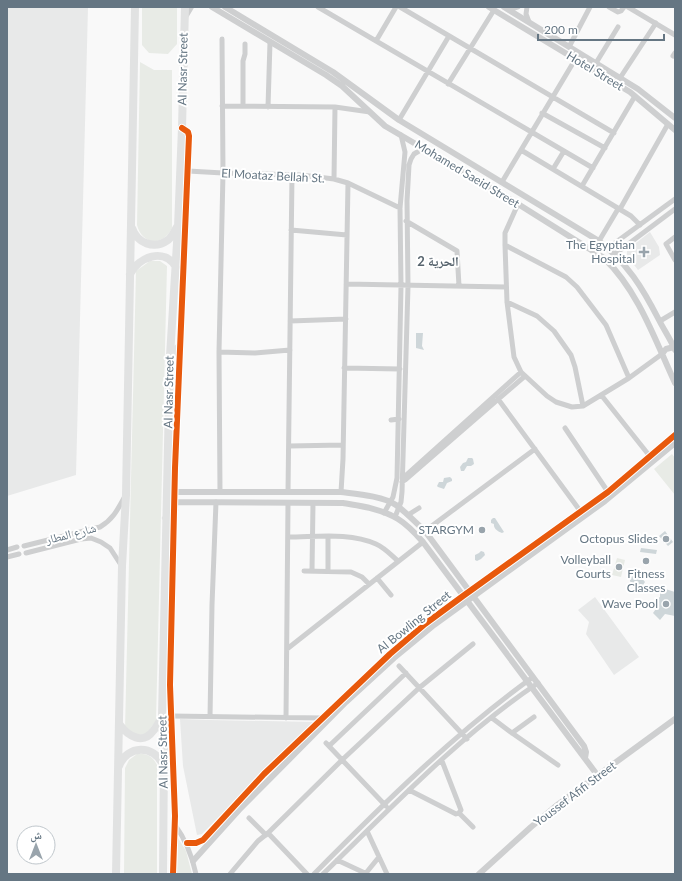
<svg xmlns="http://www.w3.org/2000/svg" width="682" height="881" font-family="Lato,'Noto Naskh Arabic',sans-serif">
  <rect width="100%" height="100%" fill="#f9f9f9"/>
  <!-- built -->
  <path fill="#e8e9e9" d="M7 7H88L76 475 7 496Z
    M650 232 659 247 660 255 638 270 627 256V250Z
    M595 597 639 657 614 675 586 634 589 622 578 610Z
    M180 719 210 720 314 722 202 834 197 835 183 766Z"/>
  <!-- green -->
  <path fill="#e8ebe6" d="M142 7H177V44L168 54 149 53 142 45Z
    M140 62 154 70H172V228C163 247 142 245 137 225Z
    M150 261H160L167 266 156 721 146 734 136 735 125 729 136 271Z
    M672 454 675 458V495L654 469Z
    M617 558 625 560 621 577 612 575Z
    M137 754C147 753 153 757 157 765V874H124L125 768 129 760Z
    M178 838 186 851 192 874H177Z"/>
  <!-- water -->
  <path fill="#ced6d9" d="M416 333H423L422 346 424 350 416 348Z
    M468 458H472L473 459 474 464 471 466H467L464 471H461L460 467 463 463 466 462Z
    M450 477 452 479V481L447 483 444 489 438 487 437 486 439 482H443L444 478Z
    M493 518H495L504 532 502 533C499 532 493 529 494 524L491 523V520Z
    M665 531 673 542 668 546 659 536Z
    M641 548 657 550 656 554 640 552Z
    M481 551 484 552 485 555 481 559 477 561 475 560V555L479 553Z
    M635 576 641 577 645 582 643 585 637 589 634 588 630 581V577Z
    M662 588 675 592V616L665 614 660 620 653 613 658 606 657 599 660 597V591Z"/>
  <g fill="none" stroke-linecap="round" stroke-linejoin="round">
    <!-- minor -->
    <path stroke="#cecfd0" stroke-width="5" d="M318 7 593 168
      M400 7 614 133
      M527 7 526 14 529 22
      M609 7 618 12 621 11 624 7
      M628 7 675 35
      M509 10 518 7
      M376 41 396 7
      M569 47 590 7
      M673 56 675 53
      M596 63 618 27
      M620 78 656 23
      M448 84 494 10
      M222 106 335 107 370 112
      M243 106V61L245 54V44
      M268 107 270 42
      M542 113 605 148
      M399 120 449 36
      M521 150 631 216 640 225
      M553 169 564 151
      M188 171 223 173 301 175 334 179 348 183 400 208
      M334 179 335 107
      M502 182 579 53
      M582 186 635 96
      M518 204 505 233V245L507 302 514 357 521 372 547 396 556 402 572 407 583 406 629 378 662 354
      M620 209 668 124
      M406 221 457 251 459 286
      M291 230 347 235
      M675 237 666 244 675 260
      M599 241 618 209
      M505 245 566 277 577 287 606 325 629 378
      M608 248 675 199
      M615 254 675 209
      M346 284 506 287
      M507 302 537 316 554 331 571 355 575 367 583 406
      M290 321 346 319
      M660 321 675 312
      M219 352 255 353 290 350
      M344 368 400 369
      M602 396 652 459
      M498 399 581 512
      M391 420 399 419
      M565 428 608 492
      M289 446 343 445
      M404 477 521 372
      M402 482 405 480 525 376
      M220 492 219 352 223 173 222 39
      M288 492 292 175
      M341 492 343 459 348 183
      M384 513 393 497 397 478 401 286 400 208 405 152 401 135
      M408 515 419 508
      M395 517 401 502 402 492 408 286 407 201 409 165 411 159 414 154 419 151 424 149
      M425 531 535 449
      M288 537C316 537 350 532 376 544 385 548 391 555 398 561
      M24 546 100 527C112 520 117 511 124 498
      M7 550 17 547
      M26 553 81 539 91 538 101 542 110 548 121 565
      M7 557 19 554
      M304 571 351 572 362 577 369 584
      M312 571 313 503
      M328 571V537
      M377 578 391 595
      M287 649 423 542
      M399 666 467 739
      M171 716 322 718
      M210 717 212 605 216 502
      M286 718 288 503
      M492 718 512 733 558 765
      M512 733 534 717
      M326 743 386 806
      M329 746 406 673
      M409 790 456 814 459 813 461 810 442 761
      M459 813 473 827
      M249 818 266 835
      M175 825C186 840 192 856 196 874
      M367 831 387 874
      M268 833 307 874
      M337 860 367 874
      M366 873 379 857
      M230 874 258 841 268 833 342 760 419 688 473 644
      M314 874C383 804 454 734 533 677
      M323 874C391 808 459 736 538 683"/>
    <!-- tertiary -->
    <path stroke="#cecfd0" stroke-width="6" d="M212 7 326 75 342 86 385 126 518 204 604 258C639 292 655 340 675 383
      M225 7 333 72 399 120 599 241C628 264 642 287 659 320 664 330 671 340 675 350
      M489 7 630 92 675 130
      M504 7 638 89 675 118
      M185 17 191 7
      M662 354 666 349 674 347
      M174 492H341C357 494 383 496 396 505 407 513 415 522 425 531L584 746 586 752 585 758
      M174 502 343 503C361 506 382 509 398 519 408 525 416 534 423 542L598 776
      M187 843H196L203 840 264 774 390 654 425 624 463 596 608 492 675 435
      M193 861 239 810 346 702 394 658 434 625 605 501 675 443
      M173 874 175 816 170 685 175 468 189 136 188 132 182 128
      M479 874 531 827 556 806 675 719"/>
    <!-- primary -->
    <path stroke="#e1e2e2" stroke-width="8" d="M132 228C137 243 154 250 168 240 172 237 174 232 177 227
      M130 274C139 257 164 247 176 267
      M170 356 179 347
      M166 518 174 510
      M120 725C128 736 143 745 153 731 157 727 159 722 162 717
      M119 766C127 745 154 744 163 765
      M116 874 122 566 126 495 135 7
      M163 874 164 755 162 717 170 356 178 227 182 128 185 7"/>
    <defs>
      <path id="cycleway" d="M187 843H196L203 840 264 774 390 654 425 624 463 596 608 492 675 435
        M173 874 175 816 170 685 175 468 189 136 188 132 182 128"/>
    </defs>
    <!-- cycleway casing -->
    <use href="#cycleway" stroke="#fff" stroke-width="8"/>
    <!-- cycleway -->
    <use href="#cycleway" stroke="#e8590c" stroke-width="6"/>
  </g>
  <!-- markers -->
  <g fill="#99a4ac" stroke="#fff" stroke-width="1.5">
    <path d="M642 246h4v4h4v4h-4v4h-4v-4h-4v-4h4z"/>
    <circle cx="482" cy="530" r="4"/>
    <circle cx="666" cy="539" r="4"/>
    <circle cx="646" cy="561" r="4"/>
    <circle cx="619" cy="567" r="4"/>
    <circle cx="666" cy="604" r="4"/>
  </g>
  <g text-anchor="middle" stroke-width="4" stroke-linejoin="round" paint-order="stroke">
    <!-- street labels -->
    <g font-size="12" fill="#657683" stroke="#fff">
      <text transform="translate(183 69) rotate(-89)" y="4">Al Nasr Street</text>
      <text transform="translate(595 71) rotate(31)" y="4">Hotel Street</text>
      <text transform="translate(467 174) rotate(31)" y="4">Mohamed Saeid Street</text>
      <text transform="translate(273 176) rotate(3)" y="4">El Moataz Bellah St.</text>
      <text transform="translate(169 392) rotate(-89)" y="4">Al Nasr Street</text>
      <text transform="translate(71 534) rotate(-14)" y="4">شارع المطار</text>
      <text transform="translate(414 622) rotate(-39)" y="4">Al Bowling Street</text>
      <text transform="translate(163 752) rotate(-91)" y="4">Al Nasr Street</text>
      <text transform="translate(575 794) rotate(-37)" y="4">Youssef Afifi Street</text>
    </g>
    <!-- poi labels -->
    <g font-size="12" fill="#657683" stroke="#fff" text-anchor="end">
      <text x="635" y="249">The Egyptian<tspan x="635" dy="14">Hospital</tspan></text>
      <text x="474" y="534">STARGYM</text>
      <text x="658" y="543">Octopus Slides</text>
      <text x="611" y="564">Volleyball<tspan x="611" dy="14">Courts</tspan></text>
      <text x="646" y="578" text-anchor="middle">Fitness<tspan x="646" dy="14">Classes</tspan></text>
      <text x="658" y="608">Wave Pool</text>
    </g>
    <!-- neighbourhood labels -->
    <g font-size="13" font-weight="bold" fill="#57646e" stroke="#fff">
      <text x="438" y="266">الحرية 2</text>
    </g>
  </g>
  <!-- border -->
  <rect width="682" height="881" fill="none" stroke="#657683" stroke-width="16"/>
  <!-- north arrow -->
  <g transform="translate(36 845)"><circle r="19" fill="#ffffff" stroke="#c1c8cd"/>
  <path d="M0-3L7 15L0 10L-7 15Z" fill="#99a4ac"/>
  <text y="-6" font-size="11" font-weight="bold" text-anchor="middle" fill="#657683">ش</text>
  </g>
  <!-- scale -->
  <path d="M538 34v6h126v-6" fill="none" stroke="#657683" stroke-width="2"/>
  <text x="544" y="34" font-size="12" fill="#657683" stroke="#ffffff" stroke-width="3" paint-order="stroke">200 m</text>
</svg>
